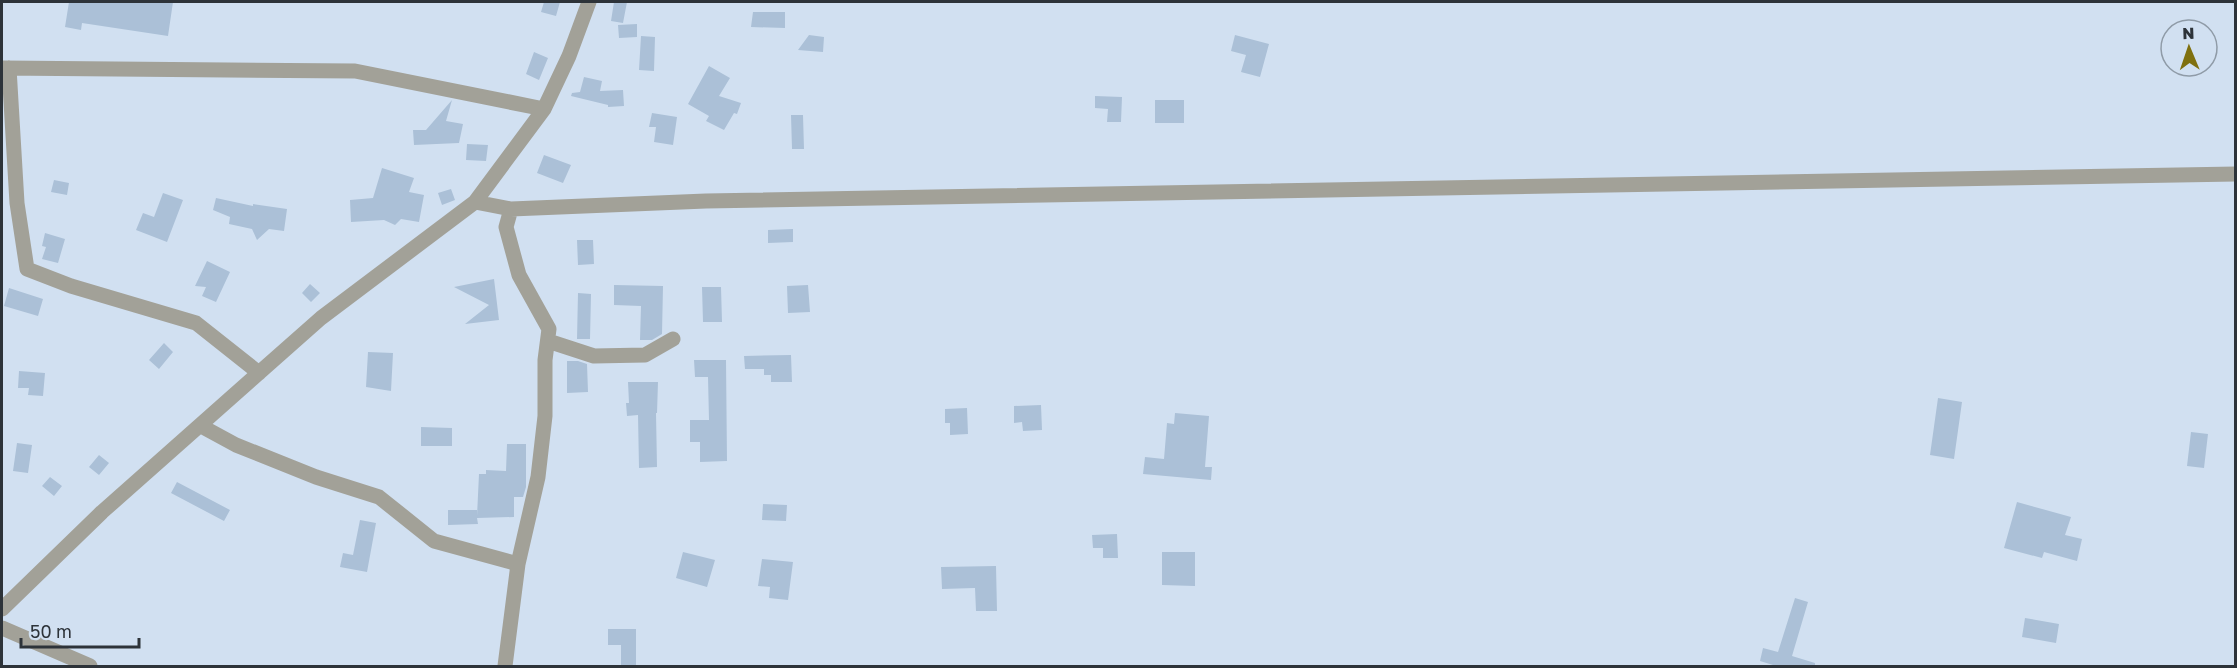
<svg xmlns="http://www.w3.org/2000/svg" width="2237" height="668" font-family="'Golos Text',sans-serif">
  <rect width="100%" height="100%" fill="#d1e0f1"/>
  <!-- building -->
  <path fill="#abc0d7" d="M69 2H173L168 36 82 23 81 30 65 27Z
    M544 2H560L556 16 541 12Z
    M614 2H627L623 23 611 21Z
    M753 12H785V28L751 27Z
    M637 24V37L619 38 618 25Z
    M809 35 824 37 823 52 798 50Z
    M1235 35 1269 44 1260 77 1241 72 1246 55 1231 51Z
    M641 36 655 37 654 71 639 70Z
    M534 52 548 58 539 80 526 74Z
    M709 66 730 78 719 96 741 103 737 114 734 113 724 130 706 121 709 116 688 104Z
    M584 77 602 81 600 91 623 90 624 106 608 107V105L571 96 572 93 580 92Z
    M1095 96 1122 97 1121 122H1107L1108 109 1095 108Z
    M452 100 446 121 463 124 459 143 414 145 413 130H426Z
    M1155 100H1184V123H1155Z
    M652 113 677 117 673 145 654 142 656 127H649Z
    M791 115H803L804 149H792Z
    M467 144 488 145 486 161 466 160Z
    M544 155 571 165 563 183 537 173Z
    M382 168 414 178 409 192 424 195 419 222 401 219 395 225 384 220 351 222 350 200 373 198Z
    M54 180 69 183 67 195 51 192Z
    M451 189 455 200 442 205 438 193Z
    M163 193 183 200 167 242 136 230 143 213 154 217Z
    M216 198 253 206V204L287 209 284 231 269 229 257 240 252 229 229 224 230 217 213 210Z
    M793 229V242L768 243V230Z
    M45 233 65 239 58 263 42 259 46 247 42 246Z
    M577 240H593L594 264 578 265Z
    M207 261 230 272 216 302 202 296 206 287 195 286Z
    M494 279 499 320 465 324 489 305 454 287Z
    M310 284 320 293 311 302 302 293Z
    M614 285 663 286 662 334 652 340H640L641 306 614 305Z
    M808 285 810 312 788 313 787 286Z
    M702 287H721L722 322H703Z
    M9 288 43 299 38 316 4 306Z
    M578 293 591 294 590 339H577Z
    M164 343 173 352 159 369 149 360Z
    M368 352 393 353 391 391 366 387Z
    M791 355 792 382H771V375H764V369H745L744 356Z
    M694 360H726L727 461 700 462V442H690V420H709L708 377H695Z
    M567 361H578L587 364 588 392 567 393Z
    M19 371 45 373 43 396 28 395 29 388H18Z
    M628 382H658L657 413H656L657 467 639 468 638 415 627 416 626 403H629Z
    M1938 398 1962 402 1954 459 1930 455Z
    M1041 405 1042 430 1023 431 1022 422 1014 423V406Z
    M967 408 968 434 950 435V423H945V409Z
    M1175 413 1209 416 1205 467H1212L1211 480 1143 474 1145 457 1164 459 1167 423 1174 424Z
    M421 427 452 428V446H421Z
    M2191 432 2208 434 2204 468 2187 466Z
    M17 443 32 445 28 473 13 471Z
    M507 444H526V487L523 497H514V517L477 518 478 524 448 525V510H477V516L479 474H486V470L506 471Z
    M99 455 109 463 99 475 89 467Z
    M50 477 62 486 54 496 42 486Z
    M177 482 230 510 224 521 171 493Z
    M2017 502 2071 517 2065 535 2082 539 2077 561 2044 552 2042 558 2004 548Z
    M763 504 787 505 786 521 762 520Z
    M360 520 376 523 367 572 340 567 343 553 353 555Z
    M1117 534 1118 558H1103V548H1093L1092 535Z
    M683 552 715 560 707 587 676 578Z
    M1162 552H1195V586L1162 585Z
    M762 559 793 562 788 600 769 598 770 587 758 586Z
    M996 566 997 611H976L975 588 942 589 941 567Z
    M1795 598 1808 602 1792 656 1815 663V666H1772L1773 665 1760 661 1763 648 1778 652Z
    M2025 618 2059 624 2056 643 2022 637Z
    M608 629H636V666H621V645H608Z"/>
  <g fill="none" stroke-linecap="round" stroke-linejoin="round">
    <!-- minor -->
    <path stroke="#a2a198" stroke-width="15" d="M2 68 355 71 544 109
      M9 68 17 203 27 269 71 286 196 323 259 373
      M475 202 511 209 706 201 2236 174
      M548 341 594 356 645 355 673 339
      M201 426 236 445 316 477 379 497 434 541 518 564
      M2 609 102 512 321 318 475 202 544 109 569 56 589 2
      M2 628 90 666
      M505 666 518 564 538 477 545 416V360L549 329 519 275 506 227 511 209"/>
  </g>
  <!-- border -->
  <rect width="2237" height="668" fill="none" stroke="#2d3339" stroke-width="6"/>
  <!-- north arrow -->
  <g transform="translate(2189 48) rotate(358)"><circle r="28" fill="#d1e0f1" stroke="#8f9ba7" stroke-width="1.5"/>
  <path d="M0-4.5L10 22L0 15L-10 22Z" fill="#7f700f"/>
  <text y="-9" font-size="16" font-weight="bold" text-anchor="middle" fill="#2d3339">N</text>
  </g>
  <!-- scale -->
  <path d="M21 638v9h118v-9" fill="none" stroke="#2d3339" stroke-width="3"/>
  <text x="30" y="638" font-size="18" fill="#2d3339" stroke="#d1e0f1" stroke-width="4.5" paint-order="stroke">50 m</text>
</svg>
